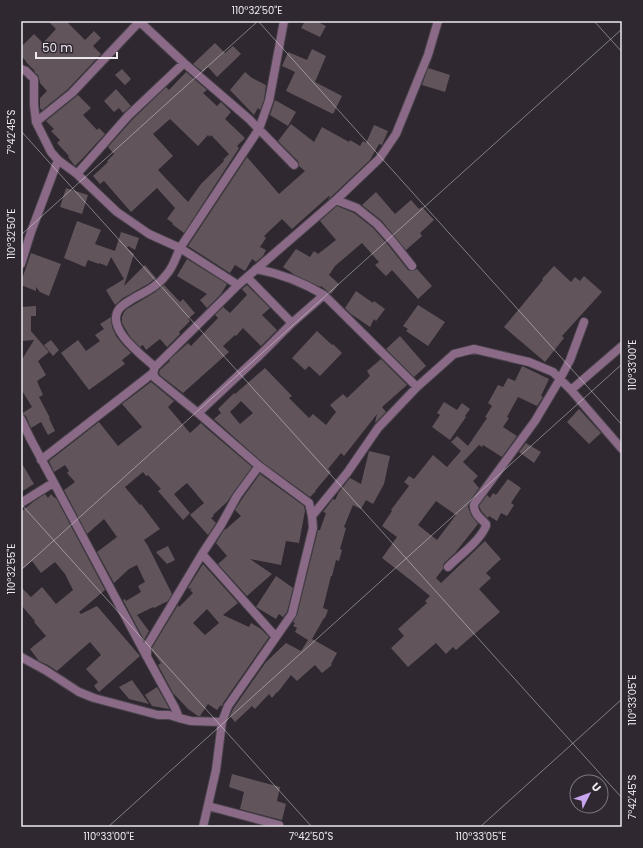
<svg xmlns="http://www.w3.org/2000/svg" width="643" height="848" font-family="Poppins,sans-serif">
  <rect width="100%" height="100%" fill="#2f2831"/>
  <!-- building -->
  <path fill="#61555b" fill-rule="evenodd" d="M48 21H66L85 40 94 31 101 38 93 46 101 54 68 89 42 110 40 108V98L47 91 40 83 39 78 38 75 34 72 35 71 26 62V61L21 56V47L34 34 43 43 56 29Z
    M305 21H316L326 26 320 37 301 28Z
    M215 43 225 53 233 46 241 54 217 77 208 67 203 72 193 64Z
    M312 49 326 56 315 82 342 96 333 114 286 91 295 72 282 66 288 52 307 60Z
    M428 68 450 75 445 92 422 85Z
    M122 69 131 79 125 85 115 75Z
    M186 72 207 90 203 93 217 106 221 102 231 112 225 119 245 138 237 146 239 148 184 233 172 224 173 223 167 219 175 208 157 188 131 212 104 181 100 184 93 176 108 162 107 161 114 154 108 147 132 120 166 87 169 90ZM170 119 198 146 208 135 210 137 211 135 229 154 223 160 224 161 201 184 188 202 158 170 173 156 153 134Z
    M245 72 252 78 266 85 264 100 260 110 258 108 254 115 230 90Z
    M116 89 131 106 123 113 119 108 114 112 104 101Z
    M78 95 91 108 83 115 97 130 99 128 105 134 83 158 75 166 68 157 69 156 57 143 60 140 51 131 54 129 46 121Z
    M275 100 296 112 288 126 270 115Z
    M291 124 314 142 322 127 349 142 350 140 360 146 363 141 366 143 374 125 388 131 382 145 379 144 370 160 332 196 328 200 330 196H329L292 229 282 219 264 236 266 238 260 247 266 250 263 256 256 262 252 259 245 271 235 265 230 273 188 246 247 157 279 194 305 171 299 166 298 161 278 141Z
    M66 188 88 195 82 214 60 207Z
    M376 192 395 214 411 200 419 209 422 207 434 220 420 233 422 236 406 250 381 220 362 205Z
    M337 206 354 213 373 228 389 246 408 270 412 271 417 269 432 286 418 299 392 270 386 276 375 265 379 262 362 243 335 266 329 275 339 284 331 294 321 286 320 287 295 275 283 267 296 249 310 257 314 251 318 254 336 240 320 221Z
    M77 221 101 230 95 244 115 251 121 232 139 238 135 250 128 246 127 248 134 254 124 286 145 265 156 278 148 284 123 298 115 305 106 290 124 279 111 257 107 266 99 263V264L88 260 85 267 64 258Z
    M31 253 61 264 49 296 40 292 36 287V291L21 285V282Z
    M187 259 227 284 221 294 207 308 200 300 207 294 177 276Z
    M554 266 571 282 575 277 580 281 584 276 602 292 562 336 564 338 545 362 504 327 543 280 542 279Z
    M164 285 180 302 183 299 195 313 188 319 190 321 179 332 180 334 167 347 160 339 146 350 143 345 140 347 131 338 126 330 122 323V317L124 312 127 309 154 293Z
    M247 285 270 308 262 315 277 330 261 346 243 328 236 336 235 335 223 346 229 352 183 393 160 375 159 373 160 370 170 361 169 360 188 343 191 346 218 318 215 315 223 307 230 313 247 295 242 289Z
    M356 291 373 303 374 301 385 309 376 321 374 319 370 327 351 314 345 308Z
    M418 305 445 322 428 346 406 331 408 329 403 326Z
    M36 306V316H31V331L49 352 38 361 46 375 37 381 43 395 39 397 50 418H49L55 431 48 435 41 422 31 428 26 416 21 414 32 407 21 389V361L34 340 21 341V307Z
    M111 317 112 327 116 336 123 345 131 353 122 360 125 364 89 390 61 353 78 340 86 351 100 341 95 335 104 329 100 324Z
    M317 331 332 345 333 344 342 353 320 376 309 366 305 370 292 358Z
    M400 336 426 366 414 377 386 349Z
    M51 340 59 350 53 356 44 345Z
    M381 359 407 385 382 407 386 412 375 423 377 414 344 456 341 453 328 469 331 472 315 491H316L310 497 262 462 214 419 221 413 218 409 234 393 235 394 265 368 292 396 289 398 309 418 313 414 326 425 336 412 330 405 343 394 347 398 370 376 367 371ZM241 401 253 413 240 424 230 412Z
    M522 366 549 379 541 396 543 397 537 406 518 397 507 417 509 418 503 427 517 436 502 457 483 445 482 447 479 445 463 462 478 476 473 481 479 488 470 501 468 507 471 515 478 524 455 553 444 563 443 566V569L436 578 441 583 485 541 501 559 486 573 491 578 479 589 500 612 456 650 453 647 446 654 436 643 408 667 391 648 404 636 398 629 427 603 425 601 430 596 413 582 382 558 397 537 382 526 392 511 391 510 409 486 404 482 409 476 414 479 433 455 447 467 461 451 451 442 457 436 468 446 487 418 485 417 492 406 488 403 498 385 503 387 508 378 515 381ZM436 501 456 515 437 540 418 525Z
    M151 382 174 401 168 407 190 433 201 423 205 427 252 467 233 493 227 502 213 515 214 516 211 518 216 523 208 535 190 515 204 503 187 483 174 494 190 513 183 520 158 491 161 489 148 475 146 476 143 472 125 487 140 505 141 504 160 529 144 540 148 546 172 594 168 601 154 608 153 607 137 615 149 631 144 640 123 600 125 599 126 601 141 592 138 586 145 582 137 565 129 569 114 583 97 552 117 537 104 519 87 534 64 490 75 482 67 473 69 471 65 465 54 472 49 461 99 422 118 446 142 427 122 404Z
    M444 402 457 410 462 403 470 409 465 416 466 417 450 440 432 427 440 415 437 413Z
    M579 409 601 433 589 444 567 422Z
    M526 443 541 452 534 463 519 452Z
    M369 451 390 456 384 484 373 504 366 500 361 509 353 505 344 527 346 528 340 549 342 550 339 561 336 560 332 576H331L323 608 328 610 325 618H324L312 639 337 653 331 664 332 665 322 673 315 665 297 681 291 675 278 692H277L272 698 269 694 255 709 252 706 235 722 230 716 233 709 266 662 286 643 301 651 308 640 295 632 297 628 293 626 295 623 293 622 297 615 318 530H320L326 513 323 512 333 499 335 500 339 492 350 478 361 484Z
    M21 462 34 484 21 492Z
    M260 474 304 506 305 511 299 543 286 541 281 565 250 559 272 574 247 596 218 564 227 556 216 543 224 530 226 529 241 516 235 510 242 499Z
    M508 479 521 488 511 503 514 505 507 516 501 513 497 521 489 516 488 518 482 512 479 506 487 495 490 498 493 493 496 495Z
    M45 494 48 498 51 494 55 498H56L105 590 79 612 81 614 97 606 140 656 99 692 94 686 98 682 86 669 101 655 90 642 57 671 48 665 39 661 30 649 46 636 34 622 35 621 21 605V587L31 597 42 587 56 604 73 590 65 574 55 562 41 573 32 561 21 570V512L33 502Z
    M168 546 175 560 167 564 156 552Z
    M203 564 238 603 223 615 249 627 251 623 261 629 269 637 223 703 222 707 221 705 217 710 208 704 200 716H198L188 709 174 694V695L158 665 161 663 152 651V648L178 605 179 607 193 593 190 590 193 588 190 589 188 588ZM207 609 219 623 205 635 193 623Z
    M276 576 293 588 287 612 283 617 279 614 276 619 256 607Z
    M132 680 149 704 129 699 119 687Z
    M157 687 169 708V709L152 706 145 695Z
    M232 774 280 787 277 801 286 804 282 820 240 809 244 792 229 787Z"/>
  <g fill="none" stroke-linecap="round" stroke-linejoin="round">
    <defs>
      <path id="minor" d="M139 21 184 63 249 119 294 165
        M21 69 26 71 34 79V105L36 122 51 152 58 160 77 174 117 212 149 234 180 248 238 285
        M36 122 72 93 140 21
        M77 174 128 116 184 63
        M336 200 357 208 377 224 393 242 412 266
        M21 264 31 232 58 160
        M256 269C278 273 304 283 324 295L417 387
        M247 277 292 323
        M155 367C143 356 105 329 119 309 123 304 128 302 134 298 145 292 158 286 166 275 173 268 176 257 180 248L259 129 269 101 284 21
        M571 390 622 346
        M198 413 260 355 292 323 324 295
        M21 419 30 438 147 657 175 708 179 718 191 721 222 722
        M41 460 153 373
        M21 503 53 483
        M312 516 347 473 378 428 417 387 454 354 474 349 529 362 553 372 571 390 622 449
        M202 554 276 637
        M448 567C460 555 479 542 486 526V524C480 518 473 513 474 504L535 421 560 379 570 360 584 322
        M21 657 45 670 79 692 94 698 158 715H169L179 718
        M147 657V646L202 554 221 525 237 496 259 466
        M208 806 279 825
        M203 827 216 770 222 722 228 706 292 614 313 528 312 516 309 503 259 466 198 413 155 378 153 373 155 367 238 285 336 200 379 159 396 134 428 55 438 21"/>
    </defs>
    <!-- minor casing -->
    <use href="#minor" stroke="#49434b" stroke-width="10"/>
    <!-- minor -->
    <use href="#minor" stroke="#8b6a88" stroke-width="8"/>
  </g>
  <!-- ticks -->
  <path fill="none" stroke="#ece8ee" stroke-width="1" stroke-opacity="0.45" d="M258 21 622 425M594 21 622 52M21 131 622 798M21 235 258 21M21 504 312 827M21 570 622 29M108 827 622 364M480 827 622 699"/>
  <!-- border -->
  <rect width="643" height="848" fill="none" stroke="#2f2831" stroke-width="44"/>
  <!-- north arrow -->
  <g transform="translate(589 794) rotate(48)"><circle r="19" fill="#2f2831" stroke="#7b757d"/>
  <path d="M0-3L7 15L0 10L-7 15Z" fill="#c8a6ef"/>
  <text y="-6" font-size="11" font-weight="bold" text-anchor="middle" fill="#ece8ee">U</text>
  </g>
  <!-- scale -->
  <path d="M36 52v6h81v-6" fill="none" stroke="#ece8ee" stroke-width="2"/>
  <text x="42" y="52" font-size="12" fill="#ece8ee" stroke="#2f2831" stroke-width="3" paint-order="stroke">50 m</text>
  <rect x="22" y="22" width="599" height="804" fill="none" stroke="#ece8ee" stroke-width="1.5"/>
  <g font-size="10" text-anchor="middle" fill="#ece8ee">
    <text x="257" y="14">110°32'50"E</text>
    <text transform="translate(11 132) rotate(-90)" y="4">7°42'45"S</text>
    <text transform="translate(11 234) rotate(-90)" y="4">110°32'50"E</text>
    <text transform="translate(632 365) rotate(-90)" y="4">110°33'00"E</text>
    <text transform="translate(11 569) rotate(-90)" y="4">110°32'55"E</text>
    <text transform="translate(632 700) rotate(-90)" y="4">110°33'05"E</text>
    <text transform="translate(632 797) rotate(-90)" y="4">7°42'45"S</text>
    <text x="109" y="840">110°33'00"E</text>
    <text x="311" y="840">7°42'50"S</text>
    <text x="481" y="840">110°33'05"E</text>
  </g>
</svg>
